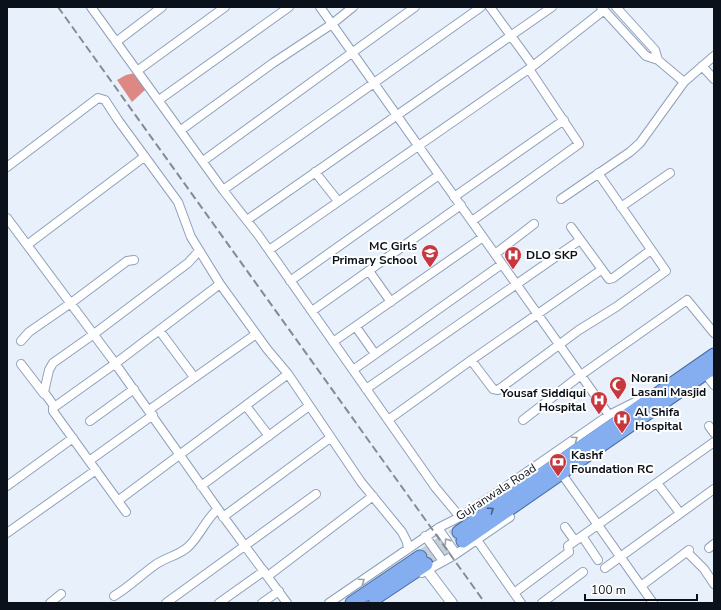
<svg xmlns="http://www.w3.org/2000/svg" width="721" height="610" font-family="'Nunito Sans',sans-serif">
  <rect width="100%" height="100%" fill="#e8f0fb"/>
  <!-- water -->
  <path fill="#de8885" d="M135 73 146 89 132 102 117 80 126 75Z"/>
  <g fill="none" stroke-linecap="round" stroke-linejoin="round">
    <!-- trunk-tunnel -->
    <path stroke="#c7cfd9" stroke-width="13" stroke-dasharray="13 6" stroke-linecap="butt" d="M420 557 459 532
      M426 564 463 541"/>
    <defs>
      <path id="minor" d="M91 7 223 190 259 236 435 487 460 517
        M320 7 609 415
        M490 7 533 66
        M601 7 646 56 658 60 684 82
        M616 7 655 50 658 60
        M116 42 162 7
        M702 66 714 79
        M137 71 225 7
        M159 100 289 7
        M181 130 273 63 332 24 353 7
        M203 161 415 7
        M7 167 98 98 105 100 118 120 178 202 191 237 220 284 267 349 288 374 361 482 402 532 407 542 408 549
        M315 172 338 201
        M223 190 481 7
        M454 197 564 120
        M561 199 630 152 640 143 684 82 714 56
        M621 207 670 173
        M7 218 112 359 220 512 287 603
        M247 220 552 7
        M472 221 579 144 529 69
        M571 227 609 279 613 278 651 250
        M27 245 144 157
        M269 250 533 66 604 10
        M495 254 534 224
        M369 271 391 302
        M290 281 439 175
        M312 311 461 205
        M356 327 375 354
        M159 330 194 377
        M21 341 29 332 71 303 127 261 134 260
        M333 342 483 237
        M471 360 493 389 498 390 579 330 616 307 666 271 598 173
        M21 364 44 394
        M353 370 502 264
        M705 373 714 385
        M366 389 580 240
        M54 406 44 392 49 370 53 363 94 334 188 263 198 252
        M246 406 269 436
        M149 410 256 334
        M388 420 470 361 601 270
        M523 420 581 375 687 300 714 333
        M90 421 134 389
        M709 426 714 433
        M89 461 153 415
        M564 477 653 603
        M657 483 680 513
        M7 486 73 438
        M201 486 309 406
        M119 500 288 374
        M126 512 53 411V408L116 363 220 284
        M223 517 330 438
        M565 527 575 541
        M438 528 456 554
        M7 533 96 470
        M425 536 443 561
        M582 536 598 560
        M477 540 521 603
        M709 548 714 544
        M687 552 704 569 714 584
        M605 568 714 489
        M422 573 453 556 510 517
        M268 576 373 496
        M641 586 689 550
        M514 593 569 552 568 546 714 442
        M114 596C129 587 141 575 155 565 166 557 178 556 188 547 200 536 205 520 218 509
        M50 603 61 594
        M166 603 316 494
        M219 603 264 571
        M262 603 279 591
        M329 603 440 527 460 517 501 490 609 415 641 399
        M542 603 583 572"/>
      <path id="tertiary" d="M427 570 452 603"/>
      <path id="trunk" d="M459 532 714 355
        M463 541 714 367
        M375 598 426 564
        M352 603 420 557"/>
    </defs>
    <!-- minor casing -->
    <use href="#minor" stroke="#8fa0bb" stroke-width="10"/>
    <!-- tertiary casing -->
    <use href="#tertiary" stroke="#8fa0bb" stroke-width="12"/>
    <!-- trunk casing -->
    <use href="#trunk" stroke="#466aa3" stroke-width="15"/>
    <!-- minor -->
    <use href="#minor" stroke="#fff" stroke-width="8"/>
    <!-- tertiary -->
    <use href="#tertiary" stroke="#fff" stroke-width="10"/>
    <!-- trunk -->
    <use href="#trunk" stroke="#84aef0" stroke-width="13"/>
    <!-- rail -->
    <path stroke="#838b95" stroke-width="2" stroke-dasharray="8 4" stroke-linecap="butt" d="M58 7 485 603"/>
  </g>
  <!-- one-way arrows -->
  <defs><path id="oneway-chevron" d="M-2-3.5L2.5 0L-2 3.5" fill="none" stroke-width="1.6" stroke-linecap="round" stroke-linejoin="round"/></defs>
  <g stroke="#9da0a4">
    <use href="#oneway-chevron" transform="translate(575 439) rotate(-35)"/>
    <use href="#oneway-chevron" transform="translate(447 541) rotate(-125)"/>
    <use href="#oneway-chevron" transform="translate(362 581) rotate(-35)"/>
  </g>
  <use stroke="#486086" href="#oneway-chevron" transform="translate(491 510) rotate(-35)"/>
  <!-- icons -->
  <defs>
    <symbol id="school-pin" viewBox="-11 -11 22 30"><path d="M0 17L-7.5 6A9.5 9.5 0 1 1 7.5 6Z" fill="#c6373e" stroke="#fff"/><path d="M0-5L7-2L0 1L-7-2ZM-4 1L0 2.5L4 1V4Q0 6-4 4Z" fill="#fff"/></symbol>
    <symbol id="hospital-pin" viewBox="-11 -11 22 30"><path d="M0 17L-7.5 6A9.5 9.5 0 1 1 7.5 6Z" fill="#c6373e" stroke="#fff"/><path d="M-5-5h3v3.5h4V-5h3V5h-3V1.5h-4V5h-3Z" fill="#fff"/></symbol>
    <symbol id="mosque-pin" viewBox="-11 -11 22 30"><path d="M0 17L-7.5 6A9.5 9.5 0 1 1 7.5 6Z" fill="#c6373e" stroke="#fff"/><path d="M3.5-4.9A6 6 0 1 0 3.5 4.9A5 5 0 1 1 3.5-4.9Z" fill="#fff"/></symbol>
    <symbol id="bank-pin" viewBox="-11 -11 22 30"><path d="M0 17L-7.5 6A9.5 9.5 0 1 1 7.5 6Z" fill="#c6373e" stroke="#fff"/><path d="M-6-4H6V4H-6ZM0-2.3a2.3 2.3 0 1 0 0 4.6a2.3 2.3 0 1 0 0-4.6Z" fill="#fff"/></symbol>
  </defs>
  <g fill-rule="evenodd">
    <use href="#school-pin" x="420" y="243" width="20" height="27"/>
    <use href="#hospital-pin" x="503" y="245" width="20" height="27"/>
    <use href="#mosque-pin" x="608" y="375" width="20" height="27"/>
    <use href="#hospital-pin" x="589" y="390" width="20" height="27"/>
    <use href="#hospital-pin" x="612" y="409" width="20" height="27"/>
    <use href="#bank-pin" x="548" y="452" width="20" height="27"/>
  </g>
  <g text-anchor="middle" stroke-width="4" stroke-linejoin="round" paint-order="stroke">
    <!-- poi labels -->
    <g font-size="12" font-weight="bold" fill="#0b111b" stroke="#fff" text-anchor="start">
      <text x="417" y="250" text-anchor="end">MC Girls<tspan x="417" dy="14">Primary School</tspan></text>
      <text x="526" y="259">DLO SKP</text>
      <text x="631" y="382">Norani<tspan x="631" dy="14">Lasani Masjid</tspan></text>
      <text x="586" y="397" text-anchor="end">Yousaf Siddiqui<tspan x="586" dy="14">Hospital</tspan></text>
      <text x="635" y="416">Al Shifa<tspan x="635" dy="14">Hospital</tspan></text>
      <text x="571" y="459">Kashf<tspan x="571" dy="14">Foundation RC</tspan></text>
    </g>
    <!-- street labels -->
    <g font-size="12" fill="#0b111b" stroke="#fff">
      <text transform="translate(496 492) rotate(-33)" y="4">Gujranwala Road</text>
    </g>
  </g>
  <!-- border -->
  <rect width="721" height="610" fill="none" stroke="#0b111b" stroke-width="16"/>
  <!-- scale -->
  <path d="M585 594v6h112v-6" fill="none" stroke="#0b111b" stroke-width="2"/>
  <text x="591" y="594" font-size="12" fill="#0b111b" stroke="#ffffff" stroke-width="3" paint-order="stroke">100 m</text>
</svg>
